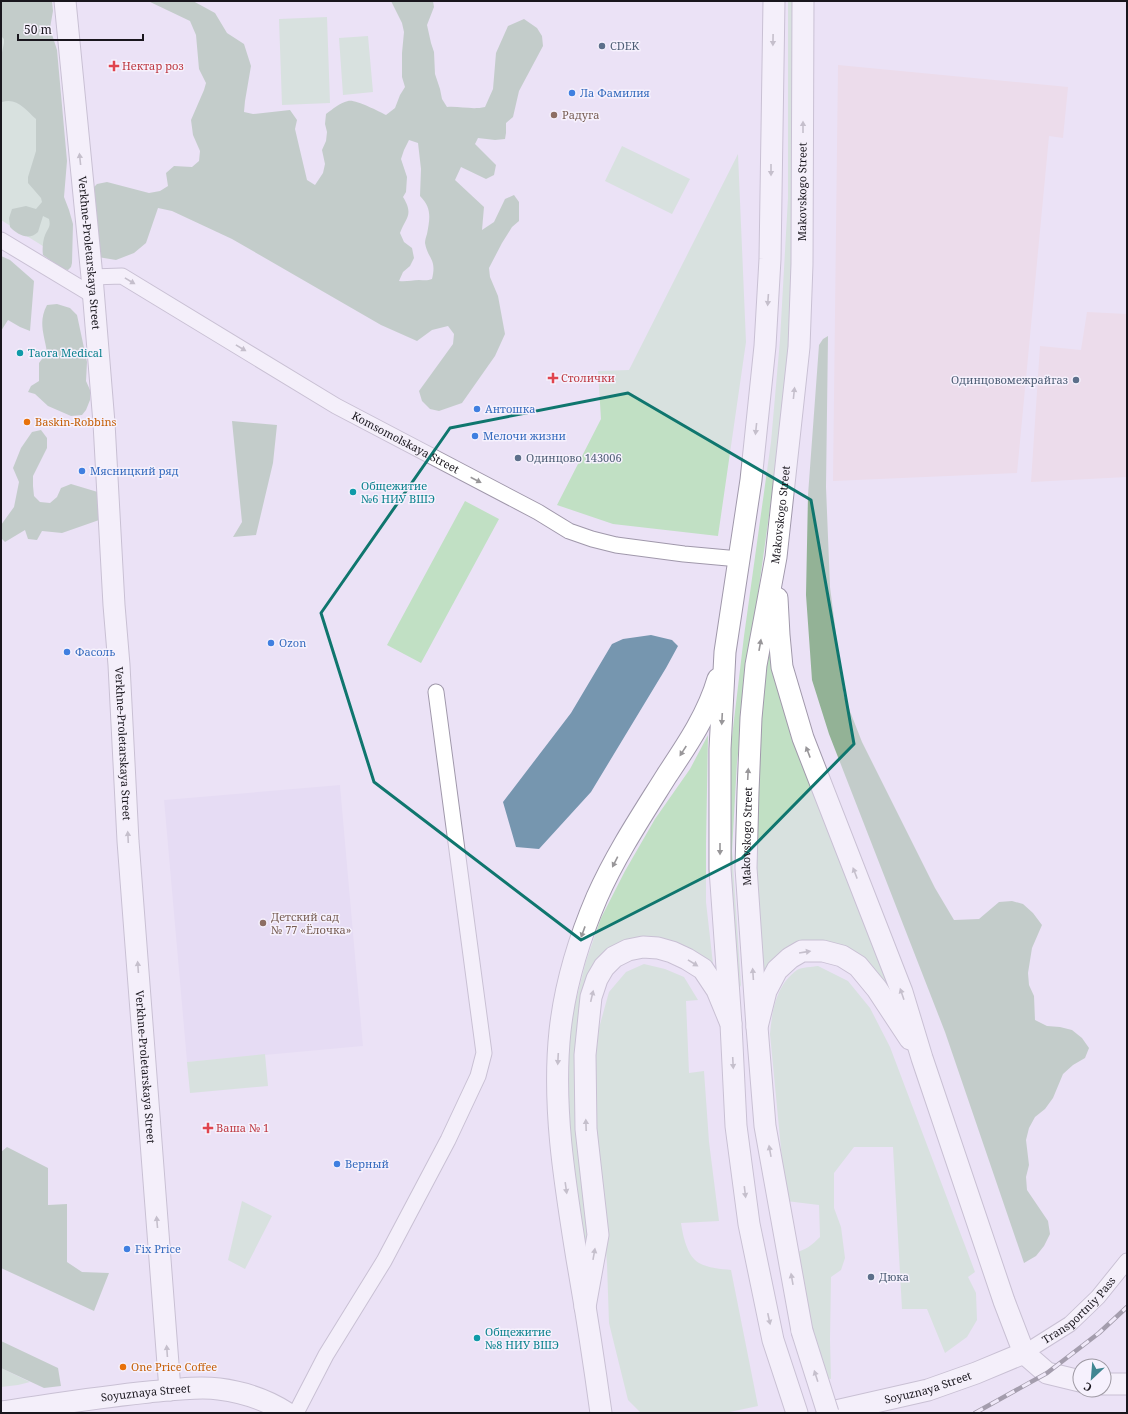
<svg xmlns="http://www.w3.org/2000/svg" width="1128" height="1414" font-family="'Noto Serif',serif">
  <rect width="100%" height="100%" fill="#ebe2f6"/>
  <!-- built -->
  <path fill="#e1d6f1" d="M340 785 363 1046 187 1062 164 800Z"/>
  <!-- industrial -->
  <path fill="#eed5dd" d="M838 65 1068 87 1063 138 1049 136 1017 473 833 481Z
    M1087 312 1127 314V477L1031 482 1040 346 1081 350Z"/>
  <!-- green -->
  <path fill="#c1e0c4" d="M788 1H796V196L789 342 779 444 752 637 737 762 732 851 741 985 738 991 726 849 729 762 744 636 771 442 780 340 788 198Z
    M38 2 67 261 1 220V7Z
    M327 17 330 103 282 105 279 19Z
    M368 36 373 92 343 95 339 38Z
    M622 146 690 179 672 214 605 181Z
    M738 154 746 342 718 536 613 524 557 505 601 419 598 371 629 370Z
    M465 501 499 519 421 663 387 645Z
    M770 617 897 1003 848 948 771 963 762 973 753 864 757 755Z
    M708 735 706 844V902L713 964 689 950 660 943 594 969 591 1232 583 1243 569 1164 567 1036 586 961 601 918 625 871 655 819 690 769Z
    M644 964 665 969 684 977 698 1000 686 1001 689 1073 704 1071 709 1142 719 1221 681 1223C683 1236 687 1256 699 1263 708 1268 721 1269 731 1270L758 1406 725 1413H641L628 1400 609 1323 607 1264 595 1124 594 1072 599 1028 609 992 626 972Z
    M818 966 848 981 870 1008 890 1047 975 1272 968 1277 976 1293 977 1320 967 1337 945 1353 927 1309H902L893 1147H854L834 1173V1208L841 1227 845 1258 841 1270 831 1277 830 1340 831 1379 826 1378 808 1324 794 1253C806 1250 812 1245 820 1237L819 1205 786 1201 770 1034C772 1011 776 985 797 970 802 967 812 967 818 966Z
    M265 1054 268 1086 190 1093 187 1062Z
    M242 1201 272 1216 245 1269 228 1260Z
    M1 1368 30 1382 18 1385 1 1387Z"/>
  <!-- forest -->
  <path fill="#93b296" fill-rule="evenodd" d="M1 1H52L53 11 50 28 57 50 67 161 64 197 69 210 73 224 72 263 71 267 68 270 63 269 43 255C42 249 43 240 45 235 48 228 51 227 49 219L43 216 38 232C29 241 18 235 10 227L9 218 12 209 26 206 36 209 42 202 41 198 28 183V177L36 151V119C26 110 17 97 2 102L1 104V57L4 43V39L1 36Z
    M148 1H193L215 13 227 33 244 44 251 66 245 101 244 112 253 114 290 110 297 120 295 129 307 180 315 185 323 173 325 164 322 150 326 141 327 132 325 124 326 114C333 109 339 103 348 101 355 99 378 111 386 115L395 108 400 95 405 87 402 77V53L404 32 402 23 391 1H433L434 7 427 25 431 43 434 52 435 74 440 89 442 99 447 107C460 106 472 110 485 107L493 89 496 53 508 26 524 19 537 28 542 36 543 46 519 91 513 117 506 123V133L505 139 495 140 478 138 475 144 496 165 494 175 486 179 461 167 455 180 484 207 482 230 494 222 505 199 514 195 519 202V221L512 227 502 243 489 268 490 277 498 296 505 334 495 356 462 403 439 411 430 409 422 401 419 391 453 344 454 334 448 326 432 330 417 341 381 325 232 239 172 211 158 208 146 243 134 253 116 260 98 257 90 191 97 184 107 182 149 193 160 191 168 186 166 173 174 166 192 167 199 161 200 151 193 135 191 120 204 90 206 83 199 69 196 35 190 21ZM409 140 418 143 421 169 420 196C432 208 430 218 427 234 426 237 425 240 425 243 428 260 437 258 432 279 427 281 424 280 419 280 412 280 406 282 399 281L403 272 410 266 414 258 412 248 404 242 400 233C406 217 414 215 403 197L406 192 407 177 401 159 404 150Z
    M1 256 10 260 34 281 30 331 20 327 8 320 1 331Z
    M57 304 70 308 77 315 87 362 86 381 90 390V400L86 410 82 415 71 416 48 406 35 394 28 392 31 386 39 381V363L47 352C44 334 38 322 47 305Z
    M828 336 826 487 830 587 844 696 862 742 935 888 954 920 979 919 999 902 1012 901 1023 904 1033 913 1042 925 1032 948 1028 973 1029 985 1034 996 1035 1020 1047 1026 1060 1027 1072 1030 1082 1038 1089 1048 1085 1058 1073 1065 1063 1074 1053 1098 1045 1109 1035 1117 1029 1128 1026 1140 1029 1165 1026 1177 1027 1190 1048 1221 1050 1234 1044 1246 1036 1256 1024 1263 945 1032 829 734 812 680 806 595 808 495 819 345 823 339Z
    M232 421 277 425 273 463 256 535 233 537 242 522Z
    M41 430 47 438V448L33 476V486L34 496 40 502 50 503 57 497 61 488 71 484 101 493 102 519 62 533 42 531 37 540 28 539 25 530 5 542 1 538V525L14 507 19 482 13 468 21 448 32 432Z
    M7 1147 48 1168V1205L67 1204V1262L82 1272 109 1273 94 1311 1 1268V1152Z
    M1 1341 58 1368 61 1386 44 1388 1 1368Z"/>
  <!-- water -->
  <path fill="#7696af" d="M651 635 672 640 678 646 666 668 591 792 539 849 516 847 503 802 571 713 612 644 623 639Z"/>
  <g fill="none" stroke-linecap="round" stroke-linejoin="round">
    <defs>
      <g id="street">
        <path d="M1 240 94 296"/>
        <path id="s1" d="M92 277 122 276 336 406 538 512 569 531 592 539 616 545 684 554 739 559"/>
        <path id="s2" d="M1024 1353 1070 1324 1098 1297 1127 1261"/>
        <path d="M296 1413 326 1355 384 1261 448 1140 478 1076 484 1053 436 692"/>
      </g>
      <g id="secondary">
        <path id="s3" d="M65 1 92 277 104 423 114 605 119 665 128 841 170 1390"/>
        <path d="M777 598 779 635 782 667 803 738 902 992 922 1058 1004 1301 1024 1353 1047 1373 1080 1381"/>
        <path d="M731 1024 720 869V749L725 652 751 480 765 346 770 259 774 1"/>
        <path id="s4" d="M757 1027 746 868 748 792 751 718 756 665 776 557 799 347 802 264 803 1"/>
        <path d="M585 1307 598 1235 586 1129 585 1055 591 997 597 979 604 967 614 957 628 950 643 947 658 948 672 952 687 959 703 969 717 990 731 1024 736 1126 749 1224 773 1340 797 1413"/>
        <path d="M802 1331 765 1126 757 1027 766 991 777 970 790 958 802 951H823L842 956 858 966 877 989 910 1039"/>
        <path d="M1104 1384H1127"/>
        <path id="s5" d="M1 1412C50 1405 99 1397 149 1392 171 1390 197 1386 219 1389 243 1392 267 1400 287 1413"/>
        <path d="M601 1413C594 1362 586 1310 577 1259 565 1184 552 1107 560 1031 565 985 579 939 597 897 616 854 642 815 667 775 687 745 708 714 718 679"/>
        <path id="s6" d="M827 1413 928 1390 976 1373 1024 1353"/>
      </g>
    </defs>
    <!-- street casing -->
    <use href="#street" stroke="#a098ab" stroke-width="17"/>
    <!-- secondary casing -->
    <use href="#secondary" stroke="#a098ab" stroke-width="23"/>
    <!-- street -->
    <use href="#street" stroke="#fff" stroke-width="15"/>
    <!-- secondary -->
    <use href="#secondary" stroke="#fff" stroke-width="21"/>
    <defs>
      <path id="rail" d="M975 1413 1047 1373 1099 1333 1127 1307"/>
    </defs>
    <!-- rail casing -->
    <use href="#rail" stroke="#4e4a54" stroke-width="4.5"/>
    <!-- rail -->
    <use href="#rail" stroke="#f6f1fd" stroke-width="3" stroke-dasharray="9" stroke-linecap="butt"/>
    <defs>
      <path id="secondary-bridge" d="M802 1331 828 1413"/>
    </defs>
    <!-- secondary-bridge casing -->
    <use href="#secondary-bridge" stroke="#a098ab" stroke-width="23" stroke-linecap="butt"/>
    <!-- secondary-bridge -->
    <use href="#secondary-bridge" stroke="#fff" stroke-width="21"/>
  </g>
  <!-- one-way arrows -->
  <defs><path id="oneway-solid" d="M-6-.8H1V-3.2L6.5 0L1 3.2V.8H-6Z"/></defs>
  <g fill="#989699">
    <use href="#oneway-solid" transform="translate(773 40) rotate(91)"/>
    <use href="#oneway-solid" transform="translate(803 127) rotate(-90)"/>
    <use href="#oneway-solid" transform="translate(80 159) rotate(-96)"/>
    <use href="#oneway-solid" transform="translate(771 170) rotate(90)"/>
    <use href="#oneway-solid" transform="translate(130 281) rotate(31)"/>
    <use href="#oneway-solid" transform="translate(768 300) rotate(94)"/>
    <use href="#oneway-solid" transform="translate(241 348) rotate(31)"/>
    <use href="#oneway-solid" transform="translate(794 393) rotate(-84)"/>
    <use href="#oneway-solid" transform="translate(756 429) rotate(96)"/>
    <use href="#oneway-solid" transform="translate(476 480) rotate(27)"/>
    <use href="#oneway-solid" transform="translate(760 645) rotate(-80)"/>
    <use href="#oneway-solid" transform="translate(722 719) rotate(93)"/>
    <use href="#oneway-solid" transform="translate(683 751) rotate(123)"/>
    <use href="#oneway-solid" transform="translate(808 752) rotate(-111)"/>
    <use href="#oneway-solid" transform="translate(748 774) rotate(-87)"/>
    <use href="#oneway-solid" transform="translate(128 837) rotate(-93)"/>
    <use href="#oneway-solid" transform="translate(720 849) rotate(90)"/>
    <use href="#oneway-solid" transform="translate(615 862) rotate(117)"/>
    <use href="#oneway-solid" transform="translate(855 873) rotate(-111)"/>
    <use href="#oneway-solid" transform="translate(583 932) rotate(110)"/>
    <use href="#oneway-solid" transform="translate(805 952) rotate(-9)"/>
    <use href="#oneway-solid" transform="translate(693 963) rotate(32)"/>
    <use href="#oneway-solid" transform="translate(138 967) rotate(-94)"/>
    <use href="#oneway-solid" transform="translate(753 974) rotate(-94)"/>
    <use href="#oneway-solid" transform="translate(902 994) rotate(-109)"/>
    <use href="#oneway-solid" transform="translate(592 996) rotate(-77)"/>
    <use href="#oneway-solid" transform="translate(558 1059) rotate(93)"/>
    <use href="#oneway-solid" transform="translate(733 1063) rotate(87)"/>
    <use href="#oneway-solid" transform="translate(586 1125) rotate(-92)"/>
    <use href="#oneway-solid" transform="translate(770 1151) rotate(-100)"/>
    <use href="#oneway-solid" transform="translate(566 1188) rotate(82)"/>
    <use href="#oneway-solid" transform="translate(745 1192) rotate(83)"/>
    <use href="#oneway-solid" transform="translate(157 1222) rotate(-95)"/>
    <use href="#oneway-solid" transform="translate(594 1254) rotate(-80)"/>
    <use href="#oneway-solid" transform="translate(792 1279) rotate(-100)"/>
    <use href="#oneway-solid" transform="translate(769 1319) rotate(78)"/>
    <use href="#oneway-solid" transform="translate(167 1351) rotate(-94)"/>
    <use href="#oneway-solid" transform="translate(816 1376) rotate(-108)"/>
  </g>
  <!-- marked area -->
  <path d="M0 0H1128V1414H0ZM628 393 811 500 854 744 742 858 581 940 374 782 321 613 450 428Z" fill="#ebe2f6" fill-opacity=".55" fill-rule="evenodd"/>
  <path fill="none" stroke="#0f766e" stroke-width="3" stroke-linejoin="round" d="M628 393 811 500 854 744 742 858 581 940 374 782 321 613 450 428Z"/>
  <!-- markers -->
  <g fill="#5c6f8a" stroke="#f6f1fd" stroke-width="1.5">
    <circle cx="602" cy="46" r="4"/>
    <circle cx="1076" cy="380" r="4"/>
    <circle cx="518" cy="458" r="4"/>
    <circle cx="871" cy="1277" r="4"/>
  </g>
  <g fill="#e0444e" stroke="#f6f1fd" stroke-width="1.5">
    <path d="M112 60h4v4h4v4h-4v4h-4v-4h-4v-4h4z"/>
    <path d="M551 372h4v4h4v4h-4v4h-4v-4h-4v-4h4z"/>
    <path d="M206 1122h4v4h4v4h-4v4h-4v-4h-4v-4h4z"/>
  </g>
  <g fill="#3f7fe0" stroke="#f6f1fd" stroke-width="1.5">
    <circle cx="572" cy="93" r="4"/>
    <circle cx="477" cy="409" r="4"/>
    <circle cx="475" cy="436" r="4"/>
    <circle cx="82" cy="471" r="4"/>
    <circle cx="271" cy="643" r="4"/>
    <circle cx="67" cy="652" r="4"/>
    <circle cx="337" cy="1164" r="4"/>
    <circle cx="127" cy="1249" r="4"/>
  </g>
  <g fill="#8d6e63" stroke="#f6f1fd" stroke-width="1.5">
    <circle cx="554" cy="115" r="4"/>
    <circle cx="263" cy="923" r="4"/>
  </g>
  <g fill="#0f9aa8" stroke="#f6f1fd" stroke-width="1.5">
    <circle cx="20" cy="353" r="4"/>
    <circle cx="353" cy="492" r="4"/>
    <circle cx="477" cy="1338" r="4"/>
  </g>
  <g fill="#e8710a" stroke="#f6f1fd" stroke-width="1.5">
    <circle cx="27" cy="422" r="4"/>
    <circle cx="123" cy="1367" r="4"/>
  </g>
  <g text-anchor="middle" stroke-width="3" stroke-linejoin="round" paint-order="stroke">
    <!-- service labels -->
    <g font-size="11" fill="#4e5e75" stroke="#f6f1fd" text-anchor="start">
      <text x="610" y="50">CDEK</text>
      <text x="1068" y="384" text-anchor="end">Одинцовомежрайгаз</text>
      <text x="526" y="462">Одинцово 143006</text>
      <text x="879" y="1281">Дюка</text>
    </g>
    <!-- health labels -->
    <g font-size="11" fill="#be3a42" stroke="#f6f1fd" text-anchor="start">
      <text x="122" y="70">Нектар роз</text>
      <text x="561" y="382">Столички</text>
      <text x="216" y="1132">Ваша № 1</text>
    </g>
    <!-- shop labels -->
    <g font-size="11" fill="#366cbe" stroke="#f6f1fd" text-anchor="start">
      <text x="580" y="97">Ла Фамилия</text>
      <text x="485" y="413">Антошка</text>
      <text x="483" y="440">Мелочи жизни</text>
      <text x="90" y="475">Мясницкий ряд</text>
      <text x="279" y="647">Ozon</text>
      <text x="75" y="656">Фасоль</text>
      <text x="345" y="1168">Верный</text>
      <text x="135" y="1253">Fix Price</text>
    </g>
    <!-- education labels -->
    <g font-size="11" fill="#785e54" stroke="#f6f1fd" text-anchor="start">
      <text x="562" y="119">Радуга</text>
      <text x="271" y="921">Детский сад<tspan x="271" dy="13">№ 77 «Ёлочка»</tspan></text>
    </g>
    <!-- street labels -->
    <g font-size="11" fill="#19161d" stroke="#f6f1fd">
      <text dy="4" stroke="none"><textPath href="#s4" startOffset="839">Makovskogo Street</textPath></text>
      <text dy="4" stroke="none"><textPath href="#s3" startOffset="253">Verkhne-Proletarskaya Street</textPath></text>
      <text dy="4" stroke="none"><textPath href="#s1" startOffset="359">Komsomolskaya Street</textPath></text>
      <text dy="4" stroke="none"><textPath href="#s4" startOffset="515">Makovskogo Street</textPath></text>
      <text dy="4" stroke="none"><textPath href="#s3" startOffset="745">Verkhne-Proletarskaya Street</textPath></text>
      <text dy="4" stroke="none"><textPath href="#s4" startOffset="191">Makovskogo Street</textPath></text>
      <text dy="4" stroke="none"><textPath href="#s3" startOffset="1069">Verkhne-Proletarskaya Street</textPath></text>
      <text dy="4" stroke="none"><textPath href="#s2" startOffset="70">Transportniy Pass</textPath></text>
      <text dy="4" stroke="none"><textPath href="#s6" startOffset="104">Soyuznaya Street</textPath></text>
      <text dy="4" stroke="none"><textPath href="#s5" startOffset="146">Soyuznaya Street</textPath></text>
    </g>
    <!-- culture labels -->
    <g font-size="11" fill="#0d838f" stroke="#f6f1fd" text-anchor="start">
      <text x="28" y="357">Taora Medical</text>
      <text x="361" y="490">Общежитие<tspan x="361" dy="13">№6 НИУ ВШЭ</tspan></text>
      <text x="485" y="1336">Общежитие<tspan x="485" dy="13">№8 НИУ ВШЭ</tspan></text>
    </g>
    <!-- food labels -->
    <g font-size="11" fill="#c56008" stroke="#f6f1fd" text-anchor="start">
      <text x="35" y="426">Baskin-Robbins</text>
      <text x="131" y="1371">One Price Coffee</text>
    </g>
  </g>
  <!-- border -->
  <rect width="1128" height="1414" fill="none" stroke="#19161d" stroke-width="4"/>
  <!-- north arrow -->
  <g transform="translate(1092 1378) rotate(206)"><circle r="19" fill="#f6f1fd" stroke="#9e99a3"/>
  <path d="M0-3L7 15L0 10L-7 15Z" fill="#408692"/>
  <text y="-6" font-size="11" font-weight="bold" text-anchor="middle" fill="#19161d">С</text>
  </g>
  <!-- scale -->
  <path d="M18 34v6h125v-6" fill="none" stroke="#19161d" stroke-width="2"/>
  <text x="24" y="34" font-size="12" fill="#19161d" stroke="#f6f1fd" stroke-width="3" paint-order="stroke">50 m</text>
</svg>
